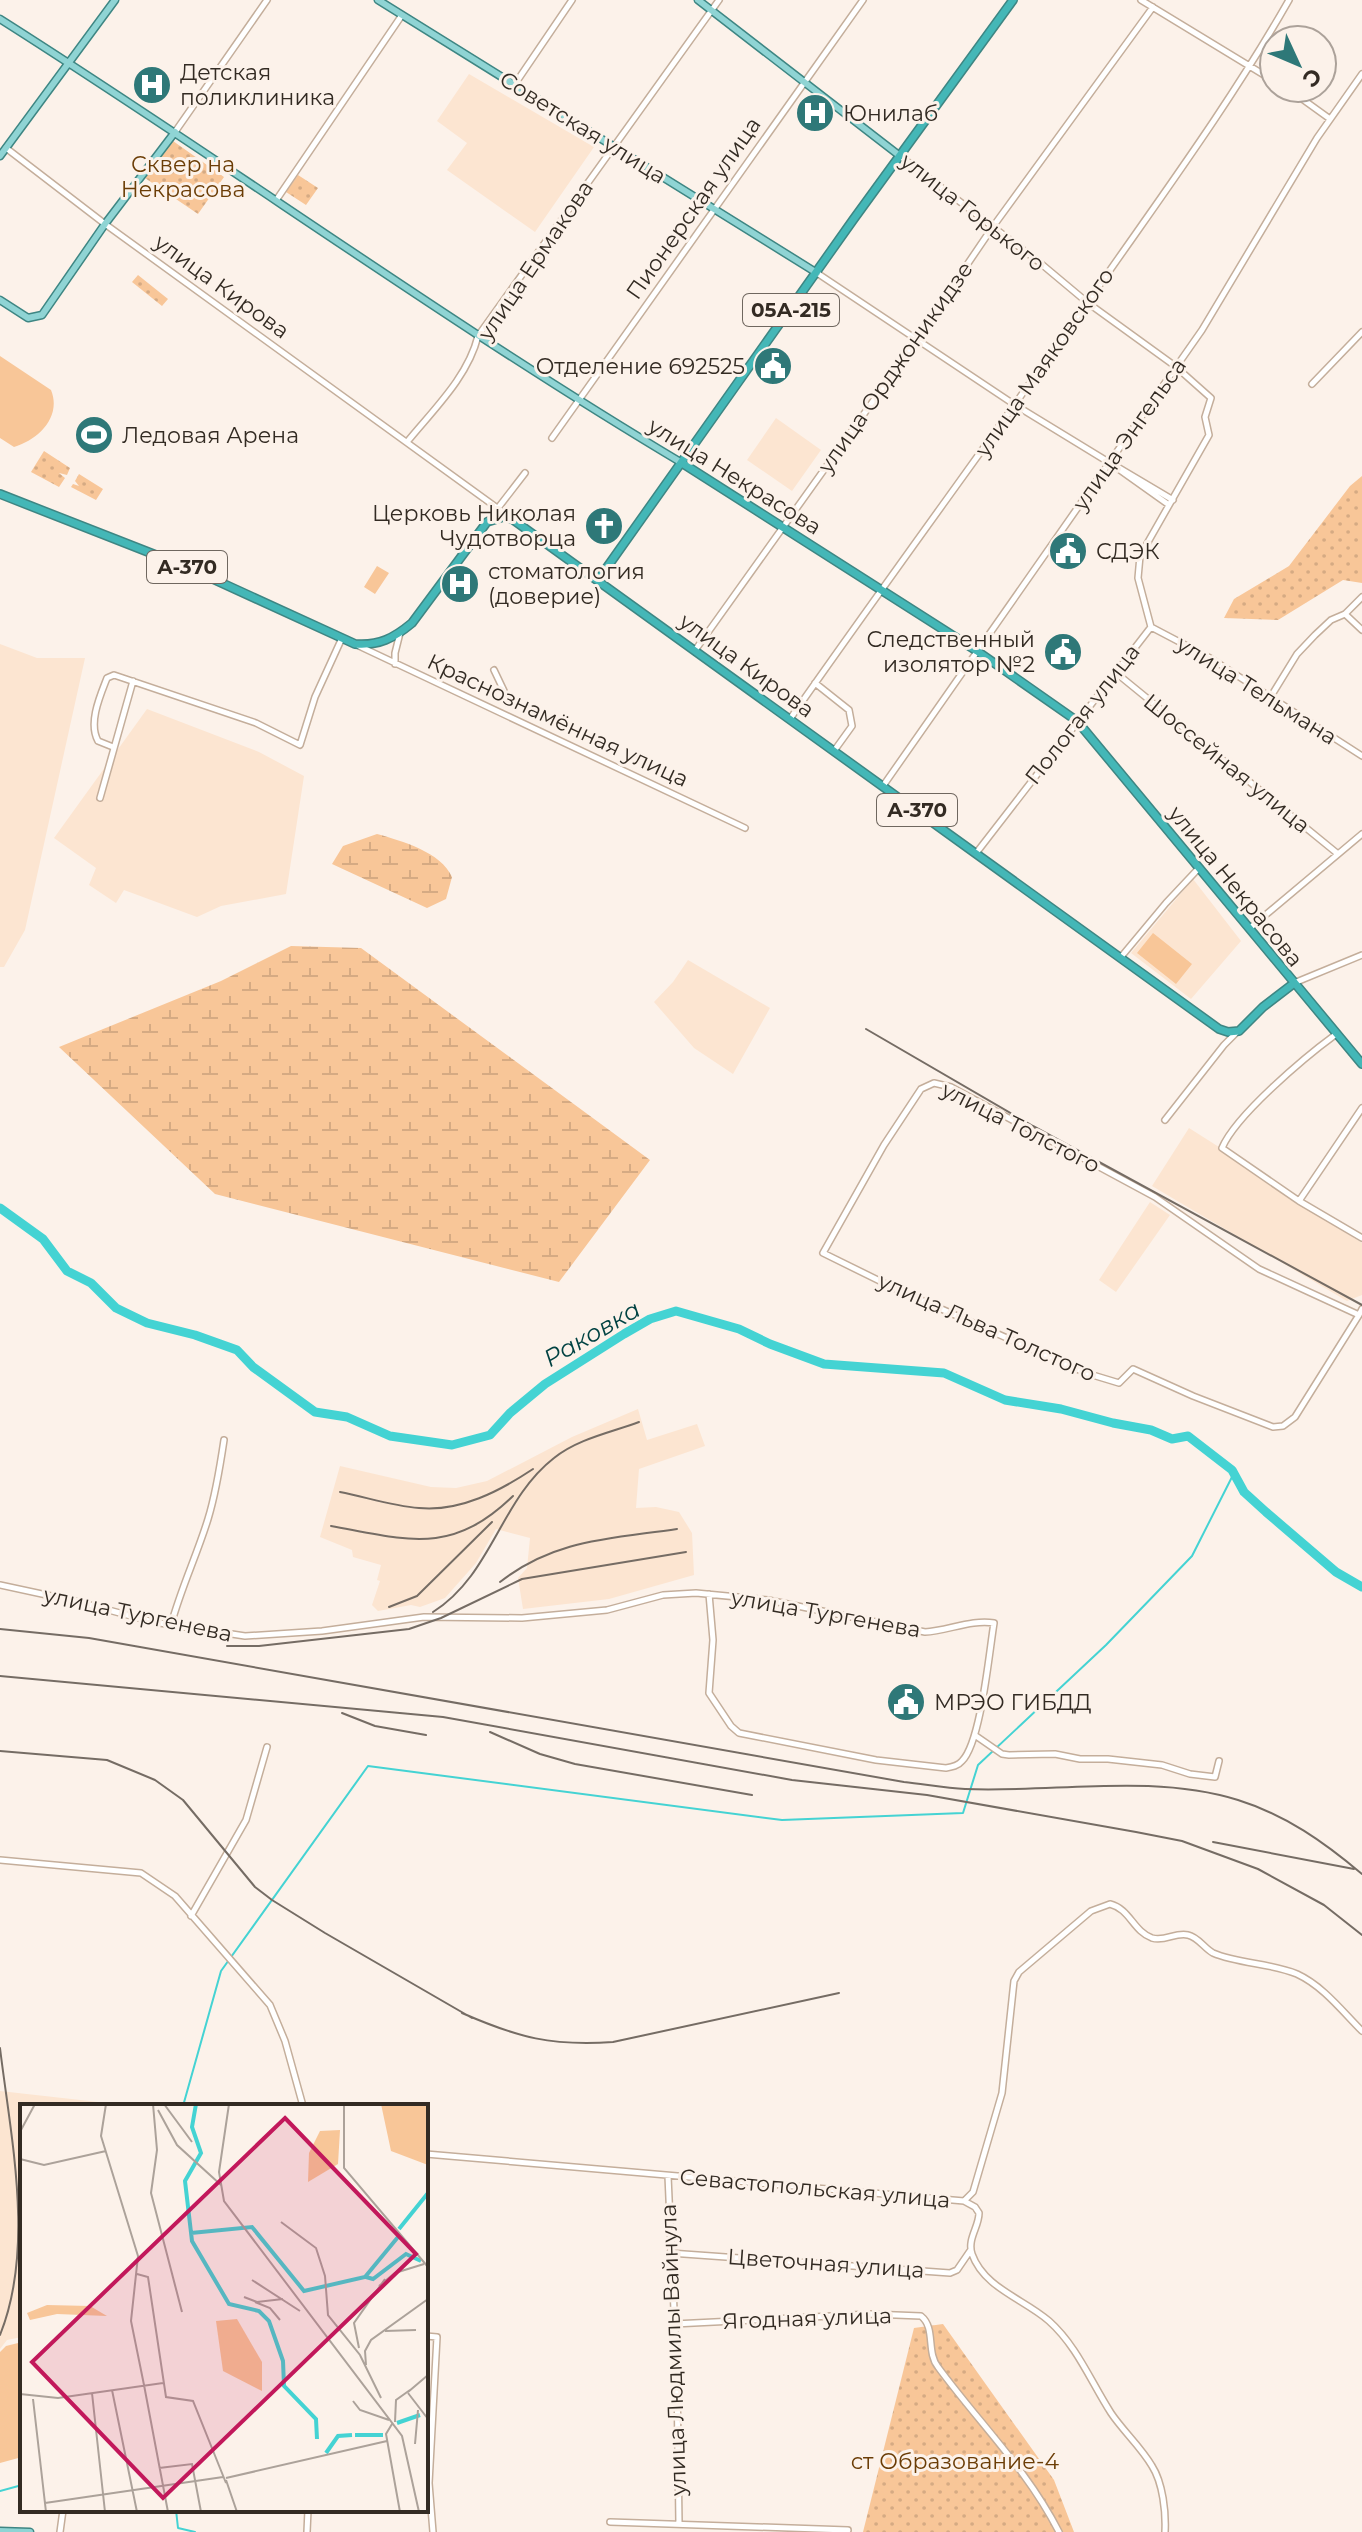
<svg xmlns="http://www.w3.org/2000/svg" width="1362" height="2532" font-family="Montserrat,sans-serif">
  <defs>
    <pattern id="green-dots" width="8" height="8" patternUnits="userSpaceOnUse" patternTransform="scale(2)"><rect width="8" height="8" fill="#f8c698"/><path d="M2 2h.1M6 6h.1" fill="none" stroke="#d5aa83" stroke-width="1.8" stroke-linecap="round"/></pattern>
    <pattern id="wetland-marsh" width="20" height="14" patternUnits="userSpaceOnUse" patternTransform="scale(2)"><rect width="20" height="14" fill="#f8c698"/><path d="M1 5h8M5 5V1M11 12h8M15 12V8" fill="none" stroke="#d5aa83"/></pattern>
  </defs>
  <rect width="100%" height="100%" fill="#fcf2ea"/>
  <!-- built -->
  <path fill="#fce5d1" d="M469 74 594 147 535 232 447 170 467 143 437 121Z
    M776 418 821 450 792 491 747 460Z
    M0 644 37 658H85L25 930 4 967H0Z
    M147 709 259 752 304 776 286 894 221 906 197 917 124 890 116 903 89 885 96 868 54 838Z
    M1193 879 1241 941 1191 999 1131 953Z
    M688 960 770 1008 733 1074 694 1048 654 1002 673 982Z
    M1189 1128 1230 1154 1259 1177 1362 1243V1295L1347 1301 1152 1186Z
    M1150 1202 1170 1215 1116 1292 1099 1280Z
    M638 1409 647 1440 697 1424 705 1446 639 1469 636 1508 656 1507 679 1512 692 1533 694 1575 609 1599 523 1609 518 1578 527 1568 530 1538 496 1529 476 1563 445 1598 420 1607 411 1605 378 1611 372 1605 380 1581 377 1580 381 1565 353 1557 352 1550 320 1537 340 1466 431 1487 456 1488 487 1481 572 1437Z
    M0 2091 107 2103V2106H22V2337L7 2340 0 2349Z"/>
  <!-- green -->
  <path fill="url(#green-dots)" d="M173 141 224 177 198 214 145 178Z
    M298 175 318 188 306 205 286 192Z
    M138 275 168 299 162 306 132 282Z
    M44 451 70 468 67 475 59 473 65 478 59 487 31 472Z
    M79 474 103 489 96 500 71 487 73 484 79 486 75 481Z
    M1362 476V583L1343 580 1278 620 1224 618 1234 599 1289 566 1350 486Z
    M943 2324 1054 2480 1074 2532H863L914 2328Z"/>
  <!-- wetland -->
  <path fill="url(#wetland-marsh)" d="M377 834C402 841 441 852 452 877L446 899 427 908 332 864 343 846Z
    M291 946 361 948 650 1160 559 1282 215 1194 59 1047 221 981Z"/>
  <!-- pitch -->
  <path fill="#f8c698" d="M0 356 51 390C62 417 38 440 14 447L0 438Z
    M377 566 389 573 375 594 364 587Z
    M1153 933 1192 964 1176 984 1137 953Z
    M22 2342V2457L0 2463V2352L6 2346Z"/>
  <g fill="none" stroke-linecap="round" stroke-linejoin="round">
    <!-- stream -->
    <path stroke="#44d3d3" stroke-width="2" d="M183 2106 221 1971 368 1766 782 1820 963 1813 978 1765 1106 1645 1192 1556 1234 1473
      M0 2491 22 2485
      M176 2510 178 2528 195 2532"/>
    <!-- river -->
    <path stroke="#44d3d3" stroke-width="9" d="M0 1208 43 1239 67 1271 91 1283 116 1308 147 1323 195 1335 237 1350 253 1367 315 1412 347 1417 390 1436 452 1445 490 1435 510 1413 545 1384 624 1334 650 1319 676 1311 739 1329 770 1344 824 1364 944 1373 1005 1400 1061 1409 1113 1423 1151 1430 1172 1439 1188 1436 1232 1470 1244 1492 1266 1512 1336 1572 1362 1587"/>
    <defs>
      <path id="minor" d="M1141 0 1274 81
        M515 84 572 0
        M1287 88 1330 119
        M175 132 267 0
        M6 148 105 224 511 518
        M900 156 1039 262 1088 303 1175 366 1211 398 1205 417 1209 435 1140 556 1138 578 1151 627
        M277 199 402 15
        M817 273 1015 405 1110 463 1169 505
        M1312 384 1362 332
        M552 438 863 0
        M407 442C433 410 468 377 478 336L719 0
        M1114 465 1173 500
        M488 521 525 473
        M1345 614 1362 630
        M1151 627 1210 658 1362 756
        M359 646 745 828
        M696 649 901 362 992 228 1153 7
        M395 664V653L400 633
        M494 670 504 691
        M1115 672 1338 854
        M815 683 849 710 852 726 834 751
        M1270 698 1297 654 1315 635 1331 620 1345 614 1362 597
        M790 719C895 569 1003 423 1108 273 1171 183 1235 95 1289 0
        M113 747 98 741C88 723 100 696 107 678L114 675 256 723 300 745 315 697 342 638
        M883 786 1202 330 1317 138 1362 74
        M100 798 133 681
        M977 852 1151 627
        M1250 928 1362 834
        M1121 957 1166 903 1198 869
        M1294 983 1362 955
        M1335 1035C1305 1057 1236 1115 1222 1148L1299 1201 1362 1238
        M1165 1120 1224 1045 1238 1031
        M1299 1201 1362 1108
        M1359 1315 1259 1269 1155 1197 951 1087 934 1083 921 1089 884 1145 823 1253 894 1288 1086 1373 1119 1383 1133 1369 1193 1396 1273 1427 1283 1426 1295 1417 1359 1315 1362 1309
        M0 1585 79 1602 153 1622 245 1636 322 1631 424 1617 522 1618 607 1610 663 1595 696 1593 768 1600 925 1632C947 1631 972 1619 994 1623 989 1653 981 1742 962 1761 958 1766 952 1767 946 1768L876 1760 739 1733 731 1726 709 1693 713 1640 709 1594
        M171 1625C181 1588 197 1555 208 1519 216 1493 220 1467 224 1440
        M976 1736 1002 1754 1009 1755 1055 1754 1080 1759H1108L1162 1765 1190 1774 1215 1777 1219 1761
        M0 1860 141 1873 175 1896 270 2005 285 2041 303 2106
        M191 1916 246 1820 267 1747
        M426 2154 964 2201 973 2192 1002 2093 1014 1981 1019 1972 1091 1911 1110 1904C1130 1909 1133 1931 1152 1938 1165 1942 1175 1932 1188 1935 1198 1937 1204 1948 1213 1953 1239 1964 1271 1963 1297 1974 1323 1986 1342 2011 1362 2031
        M668 2176 677 2377 679 2524
        M964 2201 975 2207 979 2213C979 2227 967 2239 972 2254 984 2288 1024 2299 1049 2321 1077 2346 1091 2382 1111 2413 1123 2431 1141 2447 1152 2466 1163 2483 1166 2513 1165 2532
        M670 2253 950 2273 957 2270 970 2251
        M674 2324 871 2314 921 2316C936 2328 926 2352 938 2367 979 2423 1027 2469 1059 2532
        M426 2336 437 2337 429 2483 433 2532
        M610 2522 848 2530
        M60 2532 63 2510
        M307 2532 308 2510"/>
      <path id="major" d="M378 0 817 273
        M698 0 900 156
        M0 19C229 164 449 324 682 463
        M0 156 115 0
        M0 300 28 318 42 315 105 224 175 132
        M0 2531 30 2532"/>
      <path id="highway" d="M682 463 977 651 1077 721 1362 1064
        M0 494 189 568 355 644C379 646 394 638 412 623L487 522 503 517 512 519 1219 1029 1228 1032 1239 1031 1263 1007 1293 984
        M598 580 853 220 1013 0"/>
    </defs>
    <!-- minor casing -->
    <use href="#minor" stroke="#c4ae9b" stroke-width="8"/>
    <!-- major casing -->
    <use href="#major" stroke="#3e8683" stroke-width="9"/>
    <!-- highway casing -->
    <use href="#highway" stroke="#3e8683" stroke-width="10"/>
    <!-- minor -->
    <use href="#minor" stroke="#fff" stroke-width="5"/>
    <!-- major -->
    <use href="#major" stroke="#8fd4d4" stroke-width="6"/>
    <!-- highway -->
    <use href="#highway" stroke="#44b7b7" stroke-width="7"/>
    <!-- rail -->
    <path stroke="#756c64" stroke-width="2" d="M866 1029 1033 1126 1362 1305
      M340 1492C366 1497 392 1506 419 1508 460 1512 500 1491 533 1469
      M331 1526C408 1540 451 1556 513 1496
      M500 1582C555 1539 610 1539 677 1529
      M389 1607 417 1596 492 1522
      M433 1612C492 1575 500 1500 554 1458 577 1439 612 1432 639 1422
      M0 1629 89 1638 904 1782C924 1784 945 1788 965 1789 1054 1793 1150 1773 1238 1800 1286 1815 1324 1842 1362 1874
      M227 1646H259L409 1629 441 1618 522 1579 686 1552
      M0 1676 443 1717 792 1780 927 1795 1136 1832 1182 1841 1258 1869 1324 1905 1362 1935
      M342 1713 375 1726 426 1735
      M490 1732 540 1754 575 1764 752 1795
      M0 1751 107 1760 155 1780 183 1800 255 1887 272 1900 325 1933 472 2018
      M1213 1842 1354 1869
      M462 2013C519 2038 551 2046 613 2042L839 1993
      M0 2048C11 2139 35 2248 0 2335"/>
  </g>
  <!-- icons -->
  <defs>
    <symbol id="hospital-disc" viewBox="-11 -11 22 22"><circle r="9.5" fill="#2e7878" stroke="#fcf2ea"/><path d="M-5-5h3v3.5h4V-5h3V5h-3V1.5h-4V5h-3Z" fill="#fff"/></symbol>
    <symbol id="civic-disc" viewBox="-11 -11 22 22"><circle r="9.5" fill="#2e7878" stroke="#fcf2ea"/><path d="M-.6-6.5H3V-4.5H.6V-3L4-1V1h2V6H-6V1h2V-1L-.6-3ZM-1.2 2.5V6h2.4V2.5Z" fill="#fff"/></symbol>
    <symbol id="stadium-disc" viewBox="-11 -11 22 22"><circle r="9.5" fill="#2e7878" stroke="#fcf2ea"/><path d="M0-5a6.5 5 0 1 0 0 10a6.5 5 0 1 0 0-10ZM-3.5-1.8h7v3.6h-7Z" fill="#fff"/></symbol>
    <symbol id="church-disc" viewBox="-11 -11 22 22"><circle r="9.5" fill="#2e7878" stroke="#fcf2ea"/><path d="M-1.2-6h2.4v3.5h3.3v2.4h-3.3V6h-2.4V-.1h-3.3v-2.4h3.3Z" fill="#fff"/></symbol>
  </defs>
  <g fill-rule="evenodd">
    <use href="#hospital-disc" x="130" y="63" width="44" height="44"/>
    <use href="#hospital-disc" x="793" y="91" width="44" height="44"/>
    <use href="#civic-disc" x="751" y="344" width="44" height="44"/>
    <use href="#stadium-disc" x="72" y="413" width="44" height="44"/>
    <use href="#church-disc" x="582" y="504" width="44" height="44"/>
    <use href="#civic-disc" x="1046" y="529" width="44" height="44"/>
    <use href="#hospital-disc" x="438" y="562" width="44" height="44"/>
    <use href="#civic-disc" x="1041" y="630" width="44" height="44"/>
    <use href="#civic-disc" x="884" y="1680" width="44" height="44"/>
  </g>
  <g text-anchor="middle" stroke-width="6" stroke-linejoin="round" paint-order="stroke">
    <!-- shield labels -->
    <g fill="#fcf2ea" stroke="#6f675f" stroke-width="2">
      <rect x="743" y="294" width="96" height="32" rx="6"/>
      <rect x="147" y="551" width="80" height="32" rx="6"/>
      <rect x="877" y="794" width="80" height="32" rx="6"/>
    </g>
    <g font-size="20" font-weight="bold" fill="#332b23">
      <text x="791" y="317">05А-215</text>
      <text x="187" y="574">А-370</text>
      <text x="917" y="817">А-370</text>
    </g>
    <!-- poi labels -->
    <g font-size="22" fill="#332b23" stroke="#fcf2ea" text-anchor="start">
      <text x="180" y="80">Детская<tspan x="180" dy="25">поликлиника</tspan></text>
      <text x="843" y="121">Юнилаб</text>
      <text x="745" y="374" text-anchor="end">Отделение 692525</text>
      <text x="122" y="443">Ледовая Арена</text>
      <text x="576" y="521" text-anchor="end">Церковь Николая<tspan x="576" dy="25">Чудотворца</tspan></text>
      <text x="1096" y="559">СДЭК</text>
      <text x="488" y="579">стоматология<tspan x="488" dy="25">(доверие)</tspan></text>
      <text x="1035" y="647" text-anchor="end">Следственный<tspan x="1035" dy="25">изолятор №2</tspan></text>
      <text x="934" y="1710">МРЭО ГИБДД</text>
    </g>
    <!-- street labels -->
    <g font-size="22" fill="#332b23" stroke="#fcf2ea">
      <text transform="translate(583 127) rotate(32)" y="8">Советская улица</text>
      <text transform="translate(693 208) rotate(-55)" y="8">Пионерская улица</text>
      <text transform="translate(973 212) rotate(38)" y="8">улица Горького</text>
      <text transform="translate(535 260) rotate(-56)" y="8">улица Ермакова</text>
      <text transform="translate(222 286) rotate(36)" y="8">улица Кирова</text>
      <text transform="translate(1044 362) rotate(-55)" y="8">улица Маяковского</text>
      <text transform="translate(895 367) rotate(-55)" y="8">улица Орджоникидзе</text>
      <text transform="translate(1129 434) rotate(-55)" y="8">улица Энгельса</text>
      <text transform="translate(735 476) rotate(32)" y="8">улица Некрасова</text>
      <text transform="translate(747 665) rotate(36)" y="8">улица Кирова</text>
      <text transform="translate(1257 690) rotate(32)" y="8">улица Тельмана</text>
      <text transform="translate(1082 714) rotate(-52)" y="8">Пологая улица</text>
      <text transform="translate(558 720) rotate(25)" y="8">Краснознамённая улица</text>
      <text transform="translate(1227 763) rotate(39)" y="8">Шоссейная улица</text>
      <text transform="translate(1236 886) rotate(51)" y="8">улица Некрасова</text>
      <text transform="translate(1021 1127) rotate(27)" y="8">улица Толстого</text>
      <text transform="translate(987 1327) rotate(24)" y="8">улица Льва Толстого</text>
      <text transform="translate(826 1613) rotate(10)" y="8">улица Тургенева</text>
      <text transform="translate(138 1614) rotate(12)" y="8">улица Тургенева</text>
      <text transform="translate(815 2188) rotate(5)" y="8">Севастопольская улица</text>
      <text transform="translate(826 2263) rotate(4)" y="8">Цветочная улица</text>
      <text transform="translate(807 2318) rotate(-2)" y="8">Ягодная улица</text>
      <text transform="translate(673 2350) rotate(-92)" y="8">улица Людмилы Вайнула</text>
    </g>
    <!-- park labels -->
    <g font-size="22" fill="#6b3d06" stroke="#fcf2ea">
      <text x="183" y="172">Сквер на<tspan x="183" dy="25">Некрасова</tspan></text>
      <text x="955" y="2469">ст Образование-4</text>
    </g>
    <!-- water labels -->
    <g font-size="24" font-style="italic" fill="#004242" stroke="#fcf2ea">
      <text transform="translate(592 1334) rotate(-30)" y="8">Раковка</text>
    </g>
  </g>
  <!-- overview -->
  <g transform="translate(20 2104)">
    <rect width="408" height="408" fill="#fcf2ea"/>
    <path d="M361 0H408V61L371 47ZM320 26 318 60 288 78 289 49 300 27ZM27 201 70 202 87 212 37 210 10 216 7 209Z" fill="#f8c698"/>
    <path d="M217 215 242 258V287L203 267 196 217Z" fill="#f8c698"/>
    <path fill="none" stroke="#44d3d3" stroke-width="4" d="M176 0 172 23 181 49 165 77 172 137 209 200 239 207 249 217 263 257 264 282 296 315 297 335M379 125 408 89M171 129 232 123 284 187 345 173 378 133M346 173 353 175 386 150 401 157M377 319 400 311M335 331H363M306 349 318 332 332 331"/>
    <path fill="none" stroke="#aca29a" stroke-width="2" d="M86 0 81 32 118 152 111 217 124 281M133 0 137 46 131 89 162 208M144 0 172 38M209 0 199 68 204 97 382 332 399 408M324 0V64L408 163M138 6 157 41 201 81M1 26 15 0M0 55 24 61 86 47M261 118 296 144 305 172 308 211 340 251 361 294M117 170 128 173 146 293 173 297 206 379M232 176 280 207M359 182 375 169 404 160M224 193 237 198 263 195M235 198 250 204 260 216M365 227 396 226M339 244 334 219 365 175M346 261 345 247 351 236 408 195M124 281 148 408M92 286 117 408M388 288 408 271M72 289 85 408M388 289 408 315M0 290 38 294 143 279M13 295 26 408M333 297 340 306 369 316M375 318 376 296 390 286M372 320 366 330 380 408M395 340 398 306M139 364 172 360 181 408M206 374 367 337M206 376 217 408M25 399 203 373"/>
    <path fill="#c2185b" fill-opacity="0.15" stroke="#c2185b" stroke-width="4" d="M265 14 396 150 143 394 12 258Z"/>
    <rect width="408" height="408" fill="none" stroke="#332b23" stroke-width="4"/>
  </g>
  <!-- north arrow -->
  <g transform="translate(1298 64) rotate(134)"><circle r="38" fill="#fcf2ea" stroke="#aca29a" stroke-width="2"/>
  <path d="M0-6L14 30L0 20L-14 30Z" fill="#2e7878"/>
  <text y="-12" font-size="22" font-weight="bold" text-anchor="middle" fill="#332b23">С</text>
  </g>
</svg>
